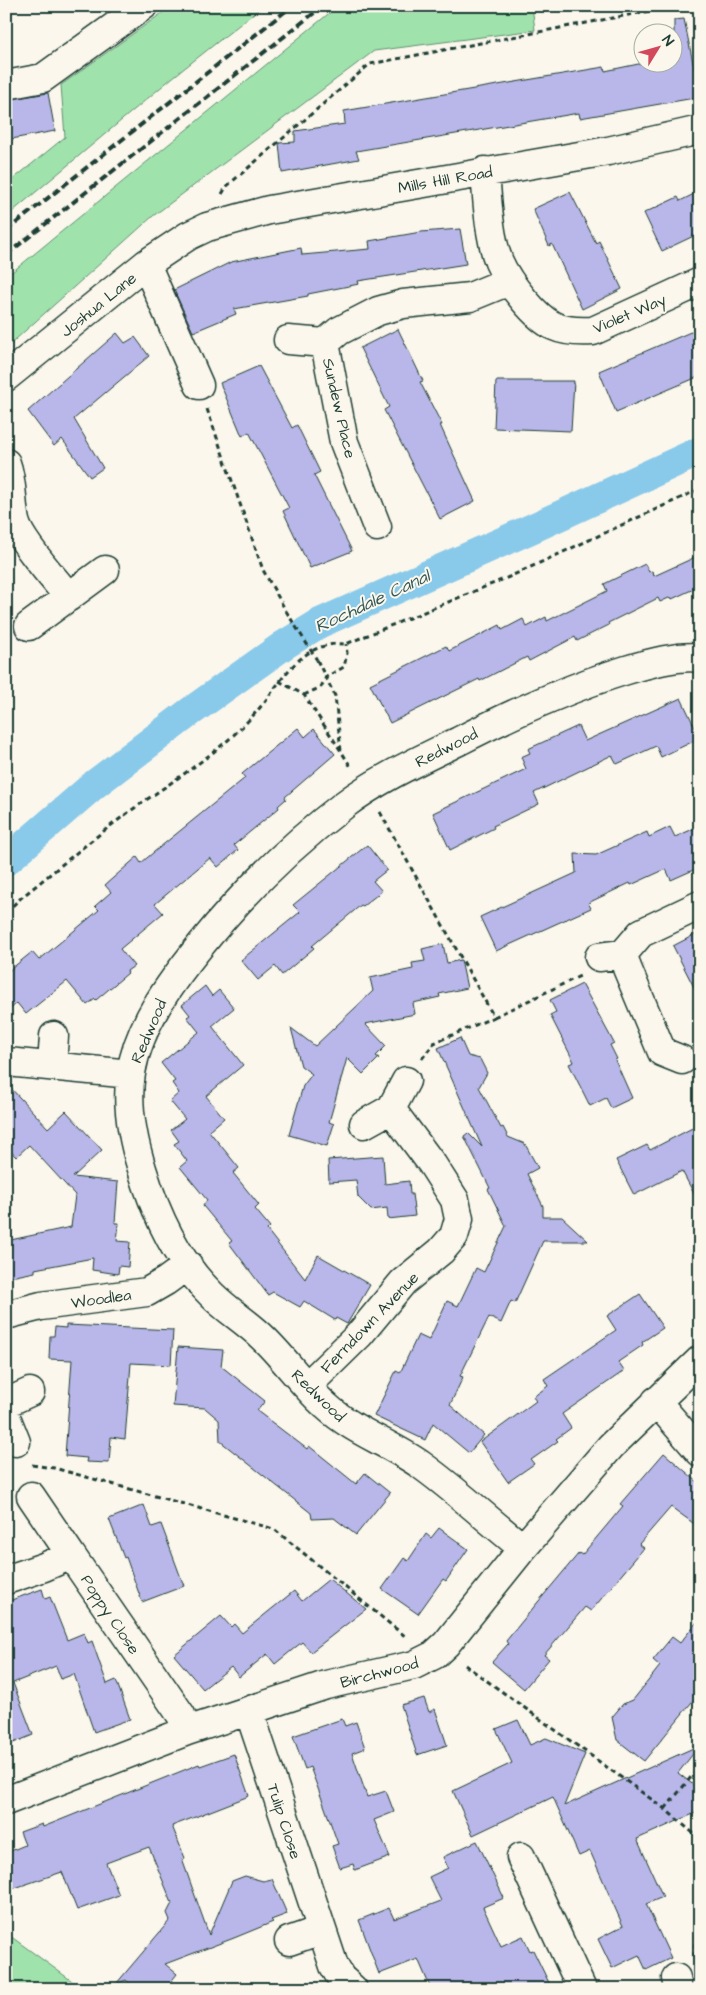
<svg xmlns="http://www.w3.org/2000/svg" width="706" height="1995" font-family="'Architects Daughter',sans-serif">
  <rect width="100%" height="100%" fill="#fbf7ec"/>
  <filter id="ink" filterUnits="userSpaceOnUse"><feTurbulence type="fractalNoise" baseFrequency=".02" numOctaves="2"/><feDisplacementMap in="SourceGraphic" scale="10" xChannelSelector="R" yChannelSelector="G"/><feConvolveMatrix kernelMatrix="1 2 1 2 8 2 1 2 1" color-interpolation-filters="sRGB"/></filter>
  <g filter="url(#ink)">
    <!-- green -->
    <path fill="#a0e2ac" stroke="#609070" d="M172 6H263L172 78 6 217V185L65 137 61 85Z
      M338 6H532L535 30 374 51 153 216 6 348V277Z
      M6 1933 83 1989H16L6 1981Z"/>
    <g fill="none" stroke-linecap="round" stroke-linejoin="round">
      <!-- canal -->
      <path stroke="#89c9ea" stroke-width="30" d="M6 861 95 784 190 712 284 645 320 623 533 528 700 451"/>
    </g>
    <!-- building -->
    <path fill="#b9b7e9" stroke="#1f3d34" d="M684 19 700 97 580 118 579 113 356 151 359 159 282 173 279 143 295 142V131L345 124 344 111 604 67 605 71 648 62H674V20Z
      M48 93 55 131 6 140V100Z
      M700 191V233L662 251 644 213 678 197 680 201Z
      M570 192 596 243 599 241 622 289 582 309 552 244 549 246 533 209Z
      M460 229 466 264 358 281 359 284 308 294V296L234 309 236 314 193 332 174 290 231 262 301 248 302 255 370 249 369 241 421 232Z
      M700 328V376L616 412 599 371Z
      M398 329 423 381 420 382 442 425H440L475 501 440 519 384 410 389 407 360 348Z
      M117 333 125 343 135 337 149 356 74 419 103 468 90 477 62 439 54 446 28 411Z
      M259 366 292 428 297 425 320 472 314 475 352 551 310 568 283 511 289 508 249 432 242 436 220 383Z
      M496 381H574L571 431 494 428Z
      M700 555V586L672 599 671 597 660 602 658 598 608 623 609 625 577 641 575 637 529 661 527 657 480 681 479 679 390 723 370 684 446 646 449 651 500 625 502 630 523 619 527 627 546 617 547 621 607 591 604 584 645 564 649 572 652 571 654 576Z
      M681 698 700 738 661 757 656 746 617 764 612 755 534 793 539 804 493 826 494 828 450 850 433 813 526 769 521 757 530 753 528 749 578 726 585 741Z
      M298 728 305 737 314 729 335 754 285 797 286 799 278 806 279 808 234 845 238 850 218 867 210 858 155 904 163 913 120 949 134 966 127 971 128 973 96 1000 95 999 87 1005 67 981 26 1014 17 1003 6 1013V973L32 952 39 960 99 910 95 906 111 892 105 885 137 857 141 863 154 852 245 778 242 774Z
      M700 826V867L671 880 666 869 631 885 630 883 588 903 591 908 496 951 480 917 576 873 575 854 596 855 647 832 649 837 670 827 675 837Z
      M367 845 387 870 373 881 382 891 363 906 361 905 312 946 314 948 282 975 275 966 258 980 241 960 300 912 293 905Z
      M700 932V999L673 946Z
      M443 944 447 963 461 960 467 988 439 994 440 997 413 1003 415 1014 365 1024 386 1046 376 1056 379 1058 363 1074 347 1058 329 1122 334 1124 327 1146 289 1135 303 1086 312 1074 301 1066 291 1028 315 1046 373 991 370 978 413 969 412 963 425 961 422 949Z
      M582 984 614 1043 610 1045 617 1059 615 1060 632 1098 611 1108 606 1098 590 1106 569 1064 574 1062 550 1015 556 1012 550 1000Z
      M205 986 212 996 219 990 234 1008 212 1026 243 1065 206 1096 224 1118 209 1131 239 1168 233 1173 259 1205 255 1209 270 1227 267 1230 305 1279 318 1255 370 1285 347 1324 336 1318 335 1320 304 1301 300 1307 273 1292 268 1295 229 1243 232 1241 203 1206 207 1200 180 1167 187 1161 174 1144 179 1141 171 1130 185 1119 170 1101 179 1093 172 1083 175 1081 161 1063 199 1032 187 1017 190 1015 182 1005Z
      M460 1038 468 1056 480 1059 487 1073 479 1087 501 1128 503 1127 508 1137 525 1144 538 1168 527 1174 543 1206V1217H562L588 1241H543L515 1303 511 1301 501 1323 489 1317 460 1376 463 1377 450 1405 484 1435 469 1453 433 1423 425 1440 374 1416 396 1371 400 1373 418 1335 429 1340 447 1301 458 1306 476 1268 484 1272 506 1226 488 1189 490 1188 464 1136 468 1133 482 1147 438 1048Z
      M6 1083 48 1128 66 1111 102 1150 73 1177 118 1182 115 1223H119L117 1241 130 1242 128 1267 119 1266 118 1274 92 1270 93 1258 35 1269V1272L6 1278V1241L71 1227 75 1195 29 1145 16 1157 6 1146Z
      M700 1124V1205L682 1171 634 1195 616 1160 647 1145 650 1150Z
      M383 1156 385 1184 409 1181 410 1194H412L415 1216 388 1219 387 1208 371 1210 358 1197 356 1180 329 1182 328 1160Z
      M640 1294 663 1328 642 1342 643 1345 618 1362 624 1371 562 1414 571 1428 556 1439 558 1441 531 1460 534 1464 508 1482 480 1442 536 1401 533 1397 548 1386 544 1379 616 1330 607 1316Z
      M66 1325 173 1330 171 1365 131 1363 125 1439 111 1437 109 1463 86 1462 87 1458 65 1456 72 1360 49 1359 50 1336H54L55 1327 66 1328Z
      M178 1347 223 1350 221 1366 265 1401 257 1411 307 1449 309 1446 356 1484 365 1473 390 1493 356 1535 334 1518 312 1519 311 1513 220 1441 219 1420 205 1408 173 1406Z
      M664 1453 700 1484V1528L671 1507 639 1544 644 1548 591 1611 585 1607 544 1655 549 1659 524 1689 492 1662 508 1644 506 1641 533 1608 579 1553 582 1555 623 1506 620 1504Z
      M144 1505 152 1527 161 1524 184 1586 142 1602 126 1557 124 1558 109 1519Z
      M439 1528 468 1549 446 1581 443 1579 418 1614 382 1589 404 1558 408 1561 426 1534 431 1538Z
      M329 1579 366 1609 311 1652 302 1642 275 1664 267 1654 239 1677 231 1667 203 1689 174 1655 221 1616 231 1627 234 1624 242 1633 294 1591 302 1601Z
      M42 1589 45 1599 50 1597 67 1640 84 1633 88 1643 92 1641 107 1684 116 1680 130 1719 94 1732 74 1674 61 1679 56 1666 13 1683 33 1735 6 1746V1602Z
      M700 1618V1692L644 1761 617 1740 612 1717 623 1704 633 1700 660 1666 653 1660 672 1637 680 1643Z
      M424 1698 429 1712 435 1709 447 1745 417 1755 401 1705Z
      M342 1719 345 1726 356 1722 365 1748 352 1753 367 1797 386 1791 394 1812 374 1820 390 1857 355 1870 353 1864 340 1868 332 1846 338 1844 323 1802 310 1767 305 1769 293 1736Z
      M518 1720 530 1745 546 1738 585 1754 564 1806 700 1745 678 1773 700 1790V1811L637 1839 663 1897 646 1904 671 1958 646 1970 639 1955 612 1968 598 1939 623 1926 590 1851 579 1856 553 1797 473 1835 453 1791 512 1763 496 1729Z
      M234 1754 249 1796 172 1826 185 1858 182 1859 209 1935 232 1881 245 1876 263 1881 272 1879 287 1914 271 1920 273 1922 234 1938 165 1964 177 1974 165 1989H136L126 1980 116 1984 170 1920 167 1913 172 1903 149 1847 106 1863 119 1895 77 1910 62 1872 6 1891V1853L25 1845 20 1832 42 1824 43 1827 199 1764 200 1766Z
      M477 1841 504 1898 483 1907 501 1946 523 1936 530 1951 533 1950 552 1989H431L418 1959 379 1974 359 1920 389 1908 394 1919 441 1901 429 1877 448 1868 443 1857Z"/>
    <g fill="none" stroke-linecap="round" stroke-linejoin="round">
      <defs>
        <path id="minor" d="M6 85 43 78 143 6
          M485 171C487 197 489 238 499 262 505 276 514 288 524 300 546 326 558 333 593 331L700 282
          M146 264 199 385
          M288 340 325 343
          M6 377 146 264 188 236 207 227 269 210 608 151 700 130
          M6 463C13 482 11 502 15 521 19 540 55 580 69 597
          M377 527 344 442 325 343 339 331 378 311 403 304 470 297 509 281
          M29 626 105 570
          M623 954 627 968 662 1052 682 1060
          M599 957 623 954 641 933 700 905
          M7 1062 131 1074
          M52 1066 54 1036
          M364 1124 391 1109 406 1081
          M6 1315 41 1306 147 1292 166 1281 188 1265
          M307 1386 359 1335 403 1282 441 1251 454 1236 459 1219 455 1200 432 1164 391 1109
          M656 1401 700 1452
          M6 1403 30 1392
          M6 1417 16 1442
          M31 1496 71 1555
          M523 1548C489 1521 456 1490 421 1465 390 1443 354 1432 326 1406 302 1385 284 1357 260 1335 245 1321 227 1310 212 1295 177 1261 156 1215 142 1169 133 1140 126 1103 131 1073 139 1024 170 983 200 946 242 894 290 846 344 805 378 779 420 760 459 741 490 725 521 710 553 697 586 683 667 652 700 658
          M6 1580 44 1567 71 1555 181 1715 187 1731
          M249 1711 334 1966 341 1978 353 1989
          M6 1801 187 1731 326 1685 414 1665 434 1655 446 1644 523 1548 611 1446 700 1360
          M521 1857 582 1989
          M289 1941 321 1930
          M676 1978 678 1989"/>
      </defs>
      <!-- minor casing -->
      <use href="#minor" stroke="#1f3d34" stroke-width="31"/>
      <!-- path -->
      <path stroke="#1f3d34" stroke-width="3" stroke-dasharray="5 4" stroke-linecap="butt" d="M222 194 227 186 370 64 676 6
        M207 409 263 570 286 611
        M317 660 335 696 341 751 351 767
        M279 681 304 695 341 751
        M304 695 321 687 326 677 344 667 347 653 346 644
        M380 812 494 1017 434 1043 421 1060
        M6 912 22 897C57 869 92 839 129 812 172 781 222 752 257 711 283 681 299 641 346 644L509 577 700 489
        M494 1017 580 976
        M32 1465 54 1468 274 1529 406 1637
        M465 1665 665 1809 700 1839
        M665 1809 700 1766
        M694 1957 700 1873"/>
      <!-- minor -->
      <use href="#minor" stroke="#fbf7ec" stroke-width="28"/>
      <!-- rail -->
      <path stroke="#1f3d34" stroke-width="4" stroke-dasharray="8 4" stroke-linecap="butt" d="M6 231 292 6
        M6 255 323 6"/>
      <!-- path-bridge -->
      <path stroke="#1f3d34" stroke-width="3" stroke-dasharray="5 4" stroke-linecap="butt" d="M286 611 317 660"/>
    </g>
  </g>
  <g text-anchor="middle" stroke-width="4" stroke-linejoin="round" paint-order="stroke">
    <!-- street labels -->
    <g font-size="16" fill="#1f3d34" stroke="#fbf7ec">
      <text transform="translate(445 179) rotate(-10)" y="6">Mills Hill Road</text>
      <text transform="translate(98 304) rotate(-39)" y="6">Joshua Lane</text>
      <text transform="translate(629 313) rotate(-23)" y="6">Violet Way</text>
      <text transform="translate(340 408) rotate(77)" y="6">Sundew Place</text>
      <text transform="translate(446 747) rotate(-27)" y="6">Redwood</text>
      <text transform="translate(148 1031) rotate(-67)" y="6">Redwood</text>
      <text transform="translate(101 1298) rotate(-8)" y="6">Woodlea</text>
      <text transform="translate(369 1322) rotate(-46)" y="6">Ferndown Avenue</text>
      <text transform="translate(319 1395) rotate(44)" y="6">Redwood</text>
      <text transform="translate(111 1614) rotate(56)" y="6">Poppy Close</text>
      <text transform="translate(379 1672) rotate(-15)" y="6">Birchwood</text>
      <text transform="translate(285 1821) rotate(72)" y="6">Tulip Close</text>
    </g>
    <!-- water labels -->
    <g font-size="18" font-style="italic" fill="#345958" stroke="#fbf7ec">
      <text transform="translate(372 601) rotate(-25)" y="6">Rochdale Canal</text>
    </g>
  </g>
  <!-- margin -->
  <rect width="706" height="1995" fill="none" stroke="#fbf7ec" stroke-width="25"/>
  <rect x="12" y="12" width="681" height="1970" fill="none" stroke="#1f3d34" stroke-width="2" filter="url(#ink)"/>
  <!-- north arrow -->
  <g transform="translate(658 48) rotate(53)"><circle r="24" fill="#fbf7ec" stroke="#a3ada2"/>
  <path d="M0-4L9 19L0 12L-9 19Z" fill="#d1495b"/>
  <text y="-8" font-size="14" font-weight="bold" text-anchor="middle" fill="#1f3d34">N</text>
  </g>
</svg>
